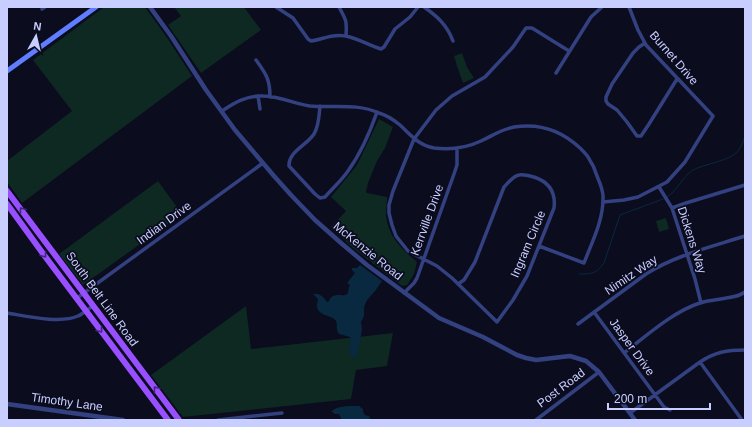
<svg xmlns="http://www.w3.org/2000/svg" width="752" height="427" font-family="Helvetica,sans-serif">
  <rect width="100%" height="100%" fill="#0b0c1e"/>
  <!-- green -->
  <path fill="#0e2822" d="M104 7H145L168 39 192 76 22 203 7 182V161L72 111 33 60Z
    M174 7H244L261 30 201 73 168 25 181 16Z
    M462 53 467 67 474 78 463 83 457 66 454 56Z
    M379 119 393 127 385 148 377 161 368 183 366 192 367 193 387 197C387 203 386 210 386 216 389 238 401 248 417 262L414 274 407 285 402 286 353 248 331 227 346 211 331 197 357 165Z
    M158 181 182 214 83 285 59 254Z
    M666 218 669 229 659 232 656 221Z
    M246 306 251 349 393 333 387 366 356 370 351 399 183 417 151 375Z"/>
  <!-- water -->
  <path fill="#082940" d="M360 265 382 281 375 291 367 300 364 307V316L361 322 362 329 360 342 358 346V354L354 357 351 356C347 350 352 344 350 337L339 334C335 327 338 326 336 321 333 315 316 316 317 305 317 303 318 301 318 299L313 294C321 293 323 297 327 302L329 301C334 290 344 299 348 293 348 292 349 286 350 285L347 283 355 273 352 270V268H357Z
    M354 406H359L363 409C363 413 364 416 369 416L371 420H341V418L339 414H335L332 412V411C338 406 347 406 354 406Z"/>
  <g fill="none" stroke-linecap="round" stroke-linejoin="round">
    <!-- stream -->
    <path stroke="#082940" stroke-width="1" d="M667 197C678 190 682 177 693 170 704 164 730 161 738 151 741 147 743 141 745 137
      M579 274C592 274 596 274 604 263L620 215 663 199"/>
    <!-- minor -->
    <path stroke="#334180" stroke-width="3.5" d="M276 7 293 18 308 39 311 41C319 40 325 37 333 36 351 33 364 44 381 49L384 47 395 29 410 17 418 7
      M339 7C346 20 347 20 346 36
      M424 7C437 16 447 25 453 41
      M42 9 45 7
      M645 43 639 47 633 53 612 84 606 97V101L608 104 617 110 627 122 637 136H641L649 124 677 79
      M256 60C266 74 270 79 270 97
      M556 73 591 17 602 7
      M258 96 260 109
      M320 106C319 116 319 126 314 134 307 145 288 152 289 166L315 194 320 198 325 197C332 189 341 181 348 171 361 153 370 132 377 112
      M222 111C234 103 247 95 263 96 279 96 295 104 310 106 334 108 357 103 379 113 386 115 394 120 400 125 411 135 418 145 434 148 450 150 466 148 481 141 494 135 500 130 514 127 539 123 562 131 580 148 583 151 586 154 588 157 592 163 595 169 597 176 600 183 604 192 603 199 603 221 592 242 584 263L539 246
      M659 187 672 208 695 279 701 303
      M603 202 624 200 638 197 667 182 685 162 713 116 646 45 638 30 629 7
      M672 208 686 203 745 185
      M458 284 464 280 475 262 504 187C508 183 513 176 519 175 523 174 530 176 534 177 549 182 556 192 554 208L527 276 513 300 497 322 452 278 437 266 408 251 396 236 392 225 389 213V205L393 191 414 139 436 110 452 96 485 77 513 47 526 28H532L569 51
      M404 293 414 283 417 278 454 174 457 165V149
      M77 298 263 163
      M594 312 664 407 670 410
      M7 313C26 316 60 324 78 316 83 314 88 309 93 306
      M578 324 646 274C676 255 711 247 745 236
      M624 353C646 336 674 311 700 303 714 298 734 300 745 292
      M700 362 742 420
      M630 413 700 362C715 352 727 350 745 350
      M218 420 282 413
      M536 420 599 372"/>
    <!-- tertiary -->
    <path stroke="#334180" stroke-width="4.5" d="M150 7 171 36 206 90 235 130 274 176 291 195 315 220 341 243 367 265 439 318 483 337 517 355 526 358 536 360 570 356 586 361 599 372 635 420
      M7 404 123 420"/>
    <!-- secondary -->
    <path stroke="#5f7dff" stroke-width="5" d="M7 71 96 7"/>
    <!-- primary -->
    <path stroke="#984fff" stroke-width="6" d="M7 191 179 420
      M7 204 44 255 168 420"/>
  </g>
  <!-- one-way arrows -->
  <defs><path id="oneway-chevron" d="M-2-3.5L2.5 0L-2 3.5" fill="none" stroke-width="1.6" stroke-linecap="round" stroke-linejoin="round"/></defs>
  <g stroke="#432778">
    <use href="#oneway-chevron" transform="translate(22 210) rotate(-127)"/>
    <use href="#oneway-chevron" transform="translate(44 255) rotate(54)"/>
    <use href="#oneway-chevron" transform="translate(100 330) rotate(53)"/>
    <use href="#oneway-chevron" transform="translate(156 389) rotate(-127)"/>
  </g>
  <g text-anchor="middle" stroke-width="3.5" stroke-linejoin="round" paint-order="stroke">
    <!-- street labels -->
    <g font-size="12" fill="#c8ceff" stroke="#0b0c1e">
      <text transform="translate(674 58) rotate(49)" y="4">Burnet Drive</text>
      <text transform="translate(427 220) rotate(-70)" y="4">Kerrville Drive</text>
      <text transform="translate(164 223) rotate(-36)" y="4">Indian Drive</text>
      <text transform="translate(692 240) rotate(72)" y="4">Dickens Way</text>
      <text transform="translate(528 244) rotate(-67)" y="4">Ingram Circle</text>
      <text transform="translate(368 251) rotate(39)" y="4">McKenzie Road</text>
      <text transform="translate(631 275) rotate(-34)" y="4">Nimitz Way</text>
      <text transform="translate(102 299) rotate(54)" y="4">South Belt Line Road</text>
      <text transform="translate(632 347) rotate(54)" y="4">Jasper Drive</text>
      <text transform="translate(561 388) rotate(-37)" y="4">Post Road</text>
      <text transform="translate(67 402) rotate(8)" y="4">Timothy Lane</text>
    </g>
  </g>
  <!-- border -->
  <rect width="752" height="427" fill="none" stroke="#c8ceff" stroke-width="16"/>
  <!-- north arrow -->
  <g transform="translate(36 36) rotate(8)" stroke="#0b0c1e" stroke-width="3" paint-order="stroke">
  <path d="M0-3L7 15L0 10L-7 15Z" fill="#c8ceff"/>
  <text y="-6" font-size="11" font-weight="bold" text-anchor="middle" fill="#c8ceff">N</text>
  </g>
  <!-- scale -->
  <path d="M608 403v6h102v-6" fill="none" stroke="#c8ceff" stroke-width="2"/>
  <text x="614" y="403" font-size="12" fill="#c8ceff" stroke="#0b0c1e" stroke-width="3" paint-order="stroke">200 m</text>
</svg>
